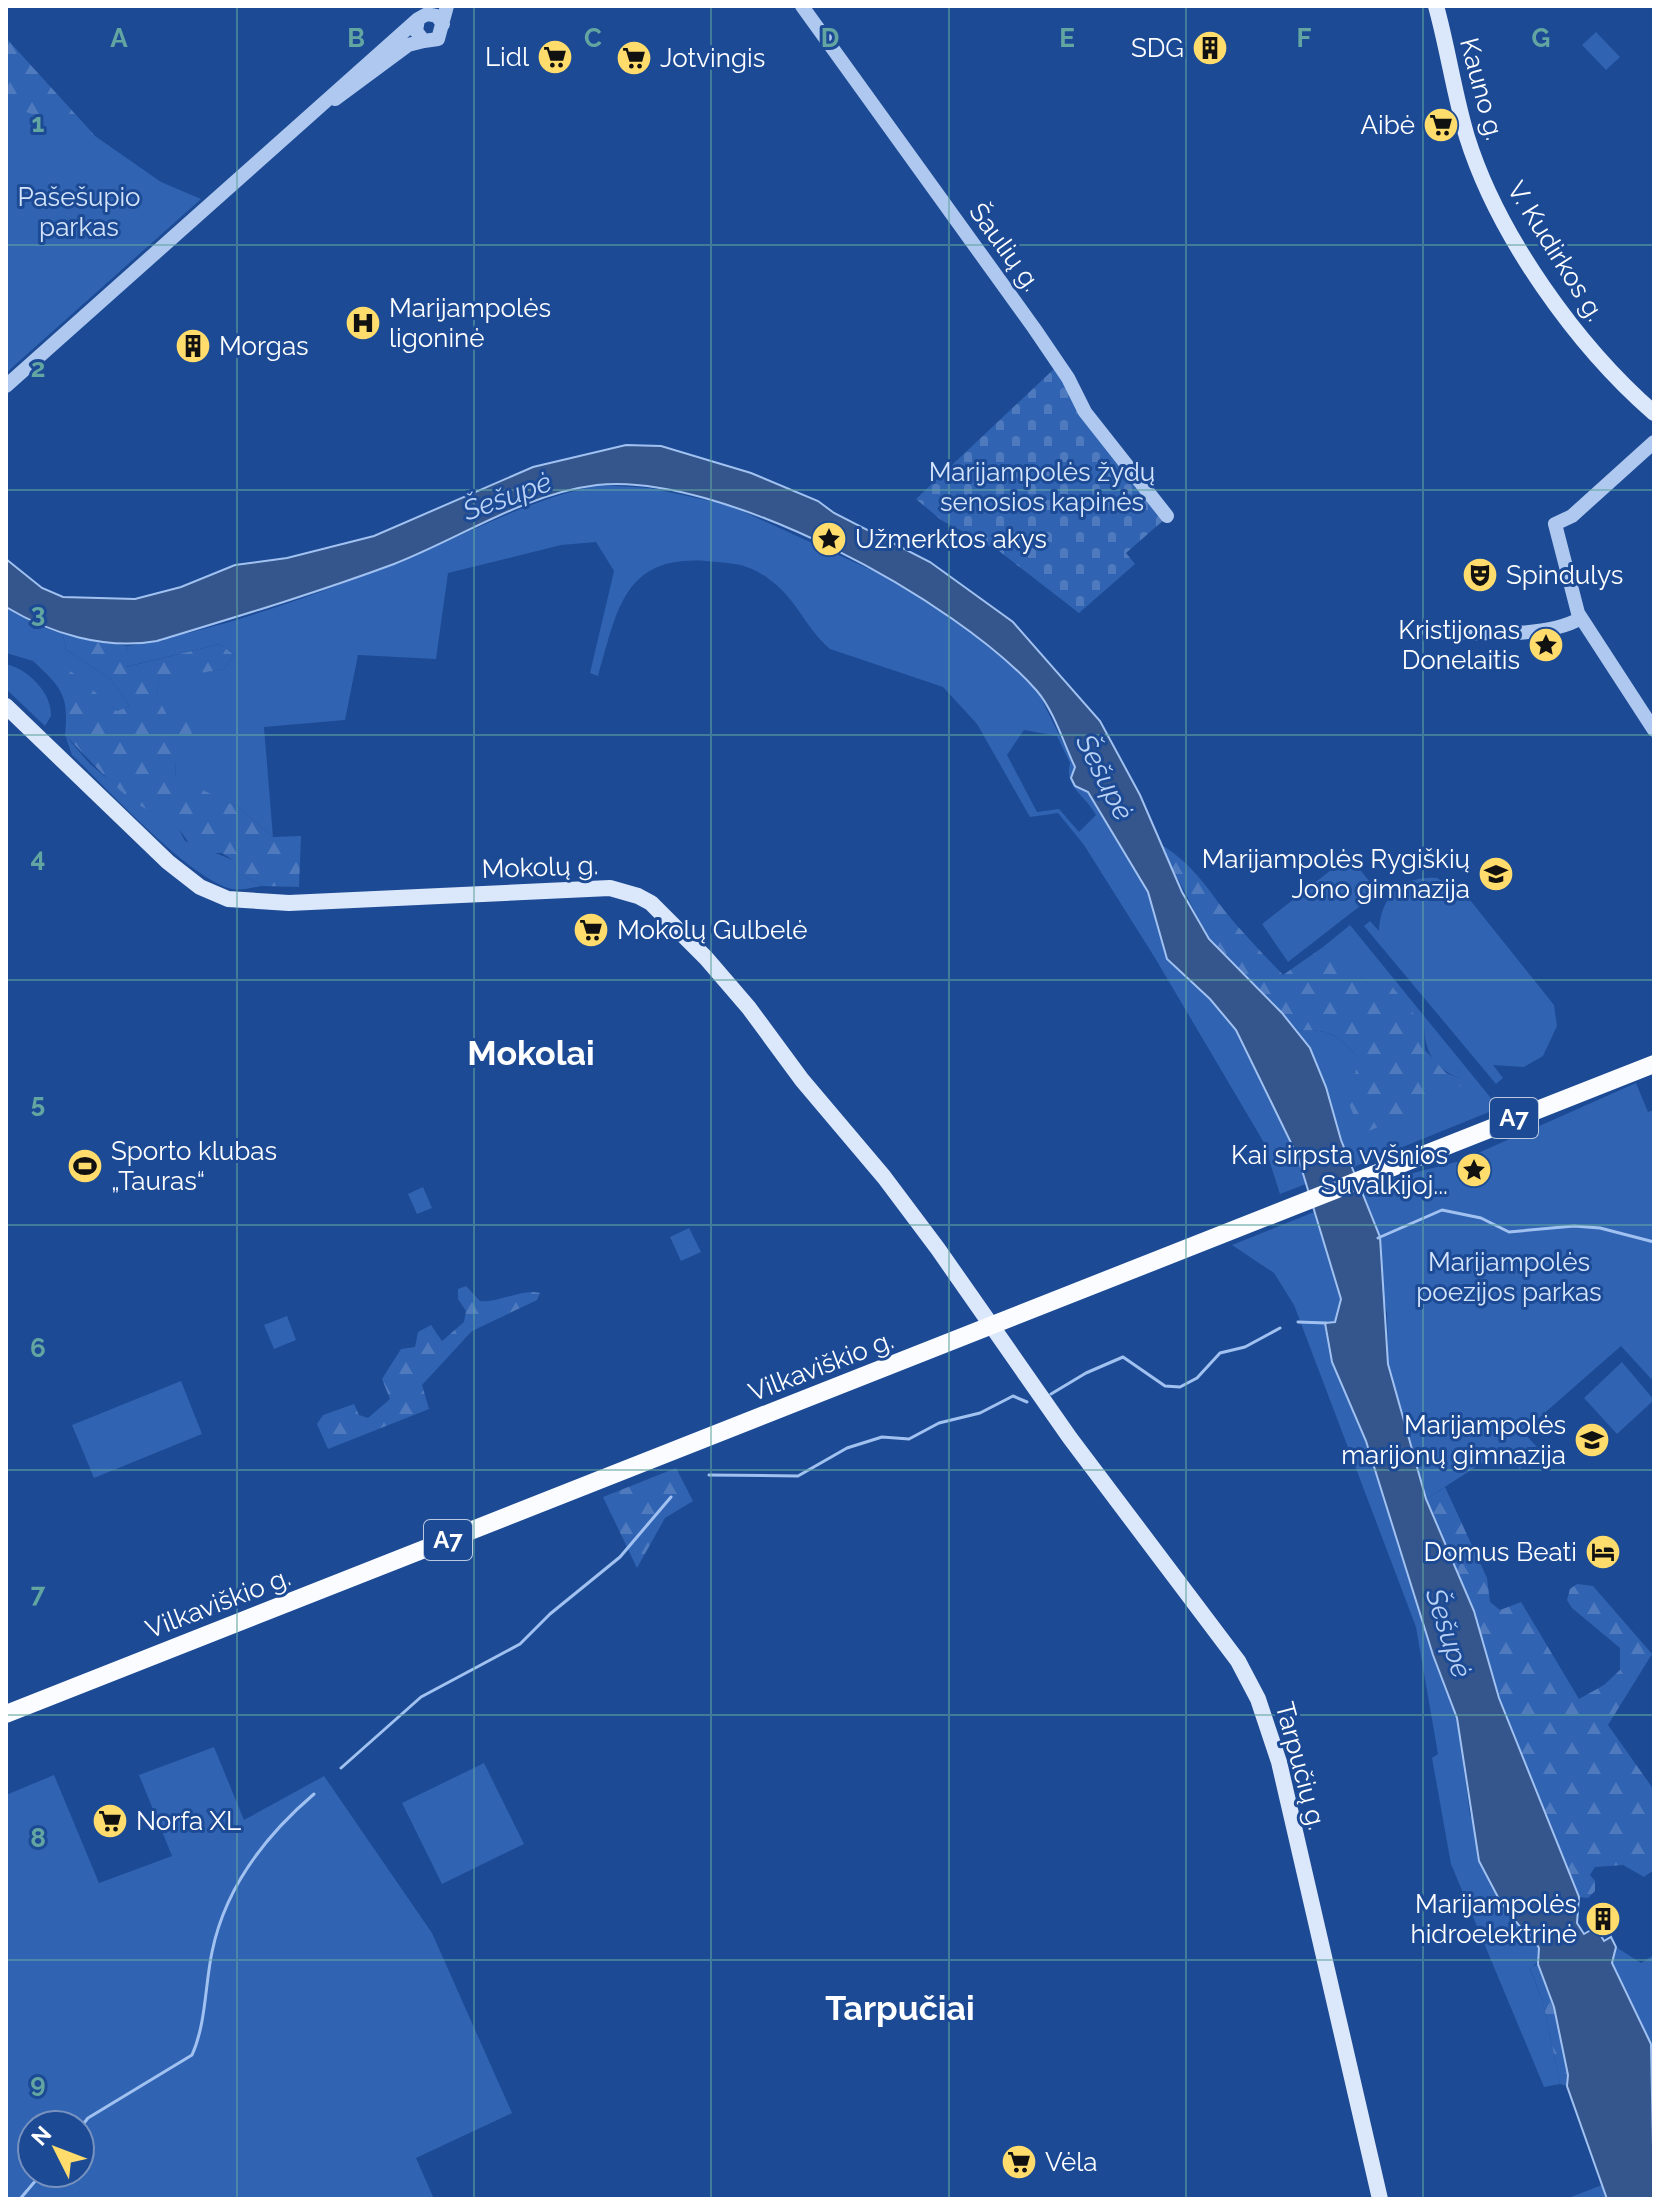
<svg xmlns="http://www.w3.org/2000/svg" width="1660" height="2205" font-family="Raleway,sans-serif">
  <defs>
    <pattern id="forest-firs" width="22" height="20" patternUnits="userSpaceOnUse" patternTransform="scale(2)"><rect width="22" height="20" fill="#3063b2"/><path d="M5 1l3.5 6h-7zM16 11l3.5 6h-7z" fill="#4f7abe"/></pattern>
    <pattern id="cemetery-stones" width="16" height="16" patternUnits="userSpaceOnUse" patternTransform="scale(2)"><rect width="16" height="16" fill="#3063b2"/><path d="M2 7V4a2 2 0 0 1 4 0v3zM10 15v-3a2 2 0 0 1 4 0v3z" fill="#4f7abe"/></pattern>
  </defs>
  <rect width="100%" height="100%" fill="#1c4a94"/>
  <!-- green -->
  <path fill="#3063b2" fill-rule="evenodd" d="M1596 32 1620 57 1606 70 1582 45Z
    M6 38 95 136 161 182 201 199 6 373Z
    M599 485 650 488 729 505 902 584 997 651 1039 694 1075 767 1076 786 1088 792 1148 892 1167 959 1210 999 1236 1030 1298 1157 1306 1184 1280 1194 1263 1141 1155 958 1084 845 1058 813 1030 817 977 724 943 687 830 649C807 630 798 602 774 583 749 563 737 564 706 561 623 555 617 612 598 676L590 673 614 571 596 542 561 545 448 573 436 659 358 655 345 720 264 727 273 837 241 809 175 777 176 760 200 759 166 715 156 694 159 679 224 669 234 655 220 644 125 667 128 646C218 630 311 597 395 563 464 536 526 500 599 485ZM1024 730 1057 736 1070 763C1064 787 1084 794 1096 815L1079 832 1059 809 1037 812 1007 755Z
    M6 607 36 625 63 634 66 650 110 679 130 706 117 711 92 690 37 658 33 661 6 653Z
    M6 664C28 669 52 693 51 716L45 726 6 689Z
    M65 735 90 764 143 808 163 815 178 827 185 841 233 860 237 873 263 886C254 887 241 891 232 889 189 879 106 787 72 755Z
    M1349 856 1378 892 1288 962 1262 924Z
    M1437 878 1466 895 1554 1005 1557 1026 1543 1056 1524 1067 1493 1065 1503 1078 1496 1084 1364 926 1370 921 1379 931C1380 897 1402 875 1437 878Z
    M1350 925 1499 1108 1351 1168C1334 1122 1327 1070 1296 1031 1328 1028 1339 1035 1360 1060L1354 1078H1459C1434 1068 1425 1052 1424 1027L1367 983 1341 955 1323 947Z
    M1636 1083 1648 1112 1654 1110V1382L1621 1346 1523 1432 1537 1447 1525 1458 1520 1470 1507 1447 1426 1499 1388 1365 1387 1313 1360 1192 1386 1180 1460 1161Z
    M423 1187 432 1208 417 1214 408 1194Z
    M1314 1212 1341 1299 1340 1314 1328 1341 1332 1362 1366 1441 1433 1655 1457 1718 1470 1815 1539 1948 1541 1959 1530 1969 1543 2002 1560 2084 1544 2087 1451 1864 1432 1758 1438 1754 1416 1627 1294 1305 1274 1273 1232 1245Z
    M689 1228 701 1252 681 1261 670 1237Z
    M287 1316 296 1340 274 1349 264 1325Z
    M1622 1362 1654 1400 1617 1434 1584 1398Z
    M181 1381 202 1434 94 1478 72 1425Z
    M214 1747 244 1820 324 1776 432 1933 512 2113 416 2158 434 2199H6V1795L54 1775 99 1883 172 1856 139 1775ZM32 2125H80V2173H32Z
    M484 1763 524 1844 442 1884 402 1803Z
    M1616 1947 1641 1963 1654 1955V2075L1648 2062 1651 2044 1612 1963Z"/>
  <!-- forest -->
  <path fill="url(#forest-firs)" d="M6 38 95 136 6 105Z
    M63 634 128 646 126 667 220 644 234 655 224 669 159 680 156 694 167 715 188 721 200 760H176L175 776 241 809 273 837 301 836 299 887 263 886 237 873 233 860 222 853H197C188 844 183 832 174 824 164 816 153 813 142 807 112 787 90 760 65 735 69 695 62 688 33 661L37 658 72 672 117 711 130 706 110 679 66 650Z
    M1160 844C1188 861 1202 880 1221 906 1237 927 1264 955 1283 975L1323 947 1341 954 1367 983 1387 980 1424 1027 1425 1050 1446 1073 1459 1078 1461 1085 1450 1098 1361 1134 1342 1086 1354 1078 1359 1059C1339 1035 1328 1028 1296 1031L1209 939Z
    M466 1286 480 1301C500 1303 522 1288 540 1293L537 1300 472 1331 422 1385 429 1409 328 1449 317 1424 323 1415 354 1404 359 1415 368 1418 390 1399 382 1379 401 1349 415 1347 418 1332 431 1325 442 1341 464 1322 466 1311 458 1299V1289Z
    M676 1468 693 1501 665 1518 637 1568 603 1497Z
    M1445 1487 1487 1578 1490 1602 1500 1610 1521 1602 1579 1699 1604 1685 1620 1670V1648L1572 1608 1567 1600 1570 1589 1577 1584 1593 1586 1652 1654 1608 1725 1654 1790V1870L1644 1877 1623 1865 1595 1867 1590 1875 1595 1881V1891L1588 1898 1579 1897 1499 1698 1474 1611 1426 1499Z
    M1538 1964C1551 2001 1571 2047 1567 2086L1560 2084 1543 2002 1530 1968Z
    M1602 2185 1607 2199H1566Z"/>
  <!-- cemetery -->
  <path fill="url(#cemetery-stones)" d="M1056 367 1165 519 1126 553 1135 564 1079 613 999 551 941 520 916 499Z"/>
  <!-- water -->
  <path fill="#34568c" stroke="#a1c2f1" stroke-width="2" d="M626 445 661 446 751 473 818 501 834 513 930 562 1013 622 1100 721 1140 795 1182 892 1209 939 1282 1013 1310 1048 1326 1087 1341 1140 1380 1237 1388 1364 1426 1499 1474 1611 1499 1698 1579 1897 1577 1923 1584 1934 1596 1927 1604 1941 1611 1937 1616 1947 1612 1963 1651 2044 1654 2199H1607L1567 2086 1568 2075 1554 2007 1538 1964 1539 1948 1526 1928 1522 1929 1500 1901 1479 1861 1457 1718 1433 1655 1366 1441 1332 1362 1325 1323 1335 1322 1341 1299 1298 1157 1236 1030 1210 999 1167 959 1148 892 1088 792 1075 786 1071 778 1075 767C1064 744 1054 711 1037 691 957 600 720 471 597 485 524 494 461 538 394 564 316 593 236 617 157 641 105 650 51 634 6 607V559L42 588 63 597 135 599 181 587 235 565 287 558 374 536 533 467Z"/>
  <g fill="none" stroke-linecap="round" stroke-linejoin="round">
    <!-- stream -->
    <path stroke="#a1c2f1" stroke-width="3" d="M1378 1238 1442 1210 1481 1218 1509 1232 1574 1226 1600 1228 1654 1242
      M1298 1322 1326 1323
      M1051 1394 1086 1373 1123 1357 1165 1386 1180 1387 1197 1378 1220 1353 1245 1347 1280 1328
      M709 1475 798 1476 847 1448 882 1437 909 1439 939 1423 980 1413 1013 1396 1027 1402
      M341 1768 421 1697 520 1644 550 1614 620 1557 671 1497
      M80 2128 88 2118 192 2055C206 2024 205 1985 212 1952 225 1888 266 1835 314 1794
      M20 2199 42 2173"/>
    <!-- tertiary -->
    <path stroke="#aec8ef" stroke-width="14" d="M802 6 1034 328 1068 378 1085 412 1167 516
      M443 24 437 16 427 14 418 19 416 31 424 41 438 39 447 6
      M335 99 408 45 424 41
      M6 386 418 19
      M1654 442 1572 516 1555 524 1578 613 1654 730
      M1429 632C1471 632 1544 640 1581 618"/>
    <!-- secondary -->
    <path stroke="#dbe7fb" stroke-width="16" d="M1436 6C1448 49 1454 94 1467 137 1498 236 1577 346 1654 413
      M6 706 168 862 200 887 228 899 289 903 610 888 638 896 651 903 706 958 749 1008 802 1080 884 1177 938 1249 1070 1438 1238 1661 1258 1699 1279 1762 1380 2199"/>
    <!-- trunk -->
    <path stroke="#fafcff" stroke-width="18" d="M6 1714 1654 1064"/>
  </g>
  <!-- grid -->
  <path fill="none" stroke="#63a6a1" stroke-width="2" stroke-opacity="0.55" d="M237 6V2199M474 6V2199M711 6V2199M949 6V2199M1186 6V2199M1423 6V2199M6 245H1654M6 490H1654M6 735H1654M6 980H1654M6 1225H1654M6 1470H1654M6 1715H1654M6 1960H1654"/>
  <!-- icons -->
  <defs>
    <symbol id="building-disc" viewBox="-11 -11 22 22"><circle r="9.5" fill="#ffdc6c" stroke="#1c4a94"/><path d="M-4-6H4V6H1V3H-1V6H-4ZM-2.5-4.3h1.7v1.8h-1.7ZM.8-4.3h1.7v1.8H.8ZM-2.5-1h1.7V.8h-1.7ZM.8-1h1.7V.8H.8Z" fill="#111"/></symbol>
    <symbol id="supermarket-disc" viewBox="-11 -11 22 22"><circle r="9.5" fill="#ffdc6c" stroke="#1c4a94"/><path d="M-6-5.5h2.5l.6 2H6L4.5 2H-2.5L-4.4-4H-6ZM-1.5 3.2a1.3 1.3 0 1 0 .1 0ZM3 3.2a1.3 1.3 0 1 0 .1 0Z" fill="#111"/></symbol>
    <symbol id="hospital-disc" viewBox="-11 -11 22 22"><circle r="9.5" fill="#ffdc6c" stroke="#1c4a94"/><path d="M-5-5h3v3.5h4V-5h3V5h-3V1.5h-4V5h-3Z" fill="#111"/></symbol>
    <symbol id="sight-disc" viewBox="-11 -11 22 22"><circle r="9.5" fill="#ffdc6c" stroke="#1c4a94"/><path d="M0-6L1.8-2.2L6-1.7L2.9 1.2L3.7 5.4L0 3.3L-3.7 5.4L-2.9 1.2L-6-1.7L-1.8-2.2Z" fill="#111"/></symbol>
    <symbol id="theatre-disc" viewBox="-11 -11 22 22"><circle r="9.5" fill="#ffdc6c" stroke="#1c4a94"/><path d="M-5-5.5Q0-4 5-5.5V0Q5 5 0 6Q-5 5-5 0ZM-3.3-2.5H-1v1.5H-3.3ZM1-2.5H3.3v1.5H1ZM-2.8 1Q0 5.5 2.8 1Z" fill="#111"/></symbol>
    <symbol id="school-disc" viewBox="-11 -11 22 22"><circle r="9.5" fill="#ffdc6c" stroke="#1c4a94"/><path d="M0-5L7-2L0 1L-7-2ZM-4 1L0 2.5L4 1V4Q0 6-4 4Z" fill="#111"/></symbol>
    <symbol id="stadium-disc" viewBox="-11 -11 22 22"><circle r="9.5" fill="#ffdc6c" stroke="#1c4a94"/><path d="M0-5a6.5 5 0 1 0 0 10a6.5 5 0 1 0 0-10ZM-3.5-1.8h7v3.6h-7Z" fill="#111"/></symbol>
    <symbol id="hotel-disc" viewBox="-11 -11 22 22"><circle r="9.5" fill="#ffdc6c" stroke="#1c4a94"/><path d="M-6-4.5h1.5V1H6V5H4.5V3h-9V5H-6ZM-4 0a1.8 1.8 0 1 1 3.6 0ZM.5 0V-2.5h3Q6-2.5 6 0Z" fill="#111"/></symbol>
  </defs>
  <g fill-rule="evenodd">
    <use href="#building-disc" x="1190" y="28" width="40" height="40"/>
    <use href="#supermarket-disc" x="535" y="37" width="40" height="40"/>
    <use href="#supermarket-disc" x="614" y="38" width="40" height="40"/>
    <use href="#supermarket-disc" x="1421" y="105" width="40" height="40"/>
    <use href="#hospital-disc" x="343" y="303" width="40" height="40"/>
    <use href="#building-disc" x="173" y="326" width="40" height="40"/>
    <use href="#sight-disc" x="809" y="519" width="40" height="40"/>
    <use href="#theatre-disc" x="1460" y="555" width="40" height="40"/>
    <use href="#sight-disc" x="1526" y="625" width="40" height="40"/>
    <use href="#school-disc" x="1476" y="854" width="40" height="40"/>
    <use href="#supermarket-disc" x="571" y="910" width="40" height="40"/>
    <use href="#stadium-disc" x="65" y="1146" width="40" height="40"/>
    <use href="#sight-disc" x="1454" y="1150" width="40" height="40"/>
    <use href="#school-disc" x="1572" y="1420" width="40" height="40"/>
    <use href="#hotel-disc" x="1583" y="1532" width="40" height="40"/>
    <use href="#supermarket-disc" x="90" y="1801" width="40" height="40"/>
    <use href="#building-disc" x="1583" y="1899" width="40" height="40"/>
    <use href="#supermarket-disc" x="999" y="2142" width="40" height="40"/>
  </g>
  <g text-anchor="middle" stroke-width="6" stroke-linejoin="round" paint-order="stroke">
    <!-- shield labels -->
    <g fill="#1c4a94" stroke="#bbc9df" stroke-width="2">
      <rect x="1490" y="1098" width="48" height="40" rx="6"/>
      <rect x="424" y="1520" width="48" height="40" rx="6"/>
    </g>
    <g font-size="24" font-weight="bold" fill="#fff">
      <text x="1514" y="1126">A7</text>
      <text x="448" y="1548">A7</text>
    </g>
    <!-- poi labels -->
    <g font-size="26" fill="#fff" stroke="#1c4a94" text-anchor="end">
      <text x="1184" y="57">SDG</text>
      <text x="529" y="66">Lidl</text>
      <text x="660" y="67" text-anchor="start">Jotvingis</text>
      <text x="1415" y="134">Aibė</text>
      <text x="389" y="317" text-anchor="start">Marijampolės<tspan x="389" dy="30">ligoninė</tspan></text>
      <text x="219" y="355" text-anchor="start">Morgas</text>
      <text x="855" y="548" text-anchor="start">Užmerktos akys</text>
      <text x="1506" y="584" text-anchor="start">Spindulys</text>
      <text x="1520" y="639">Kristijonas<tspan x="1520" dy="30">Donelaitis</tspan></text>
      <text x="1470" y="868">Marijampolės Rygiškių<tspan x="1470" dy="30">Jono gimnazija</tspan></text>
      <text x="617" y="939" text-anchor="start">Mokolų Gulbelė</text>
      <text x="111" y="1160" text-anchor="start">Sporto klubas<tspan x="111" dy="30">„Tauras“</tspan></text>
      <text x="1448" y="1164">Kai sirpsta vyšnios<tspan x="1448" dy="30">Suvalkijoj...</tspan></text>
      <text x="1566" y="1434">Marijampolės<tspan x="1566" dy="30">marijonų gimnazija</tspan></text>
      <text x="1577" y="1561">Domus Beati</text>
      <text x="136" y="1830" text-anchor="start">Norfa XL</text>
      <text x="1577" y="1913">Marijampolės<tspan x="1577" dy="30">hidroelektrinė</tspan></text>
      <text x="1045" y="2171" text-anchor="start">Vėla</text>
    </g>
    <!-- street labels -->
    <g font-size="26" fill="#fff" stroke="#1c4a94">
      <text transform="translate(1482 89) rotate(75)" y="9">Kauno g.</text>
      <text transform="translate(1005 247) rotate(54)" y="9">Šaulių g.</text>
      <text transform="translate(1556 251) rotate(58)" y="9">V. Kudirkos g.</text>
      <text transform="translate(540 867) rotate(-2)" y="9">Mokolų g.</text>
      <text transform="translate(821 1366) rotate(-21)" y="9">Vilkaviškio g.</text>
      <text transform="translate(218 1603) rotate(-21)" y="9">Vilkaviškio g.</text>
      <text transform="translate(1301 1766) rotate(75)" y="9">Tarpučių g.</text>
    </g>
    <!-- park labels -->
    <g font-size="26" fill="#d4e4fb" stroke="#1c4a94">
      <text x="79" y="206">Pašešupio<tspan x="79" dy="30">parkas</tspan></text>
      <text x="1042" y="481">Marijampolės žydų<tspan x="1042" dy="30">senosios kapinės</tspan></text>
      <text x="1509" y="1271">Marijampolės<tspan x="1509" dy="30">poezijos parkas</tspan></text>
    </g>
    <!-- water labels -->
    <g font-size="28" font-style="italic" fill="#bad2f6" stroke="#1c4a94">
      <text transform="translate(507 496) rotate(-20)" y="10">Šešupė</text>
      <text transform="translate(1105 777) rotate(63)" y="10">Šešupė</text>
      <text transform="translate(1449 1633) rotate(72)" y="10">Šešupė</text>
    </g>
    <!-- district labels -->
    <g font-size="34" font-weight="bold" fill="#fff" stroke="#1c4a94">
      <text x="531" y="1065">Mokolai</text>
      <text x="900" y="2020">Tarpučiai</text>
    </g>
  </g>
  <g font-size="26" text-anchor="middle" font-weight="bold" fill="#63a6a1" stroke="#1c4a94" stroke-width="6" stroke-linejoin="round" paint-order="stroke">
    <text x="119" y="47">A</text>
    <text x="356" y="47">B</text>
    <text x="593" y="47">C</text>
    <text x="830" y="47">D</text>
    <text x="1067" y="47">E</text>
    <text x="1304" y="47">F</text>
    <text x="1541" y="47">G</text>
    <text x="38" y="132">1</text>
    <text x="38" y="377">2</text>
    <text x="38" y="622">3</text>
    <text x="38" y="867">4</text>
    <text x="38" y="1112">5</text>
    <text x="38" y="1357">6</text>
    <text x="38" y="1602">7</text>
    <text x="38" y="1847">8</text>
    <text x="38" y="2092">9</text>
  </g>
  <!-- border -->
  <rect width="1660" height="2205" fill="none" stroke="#ffffff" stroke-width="16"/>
  <!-- north arrow -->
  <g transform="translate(56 2149) rotate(312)"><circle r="38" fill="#1c4a94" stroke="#7792bf" stroke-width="2"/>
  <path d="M0-6L14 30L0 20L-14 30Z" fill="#ffdc6c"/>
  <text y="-12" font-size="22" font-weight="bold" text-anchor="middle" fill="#ffffff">N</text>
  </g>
</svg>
